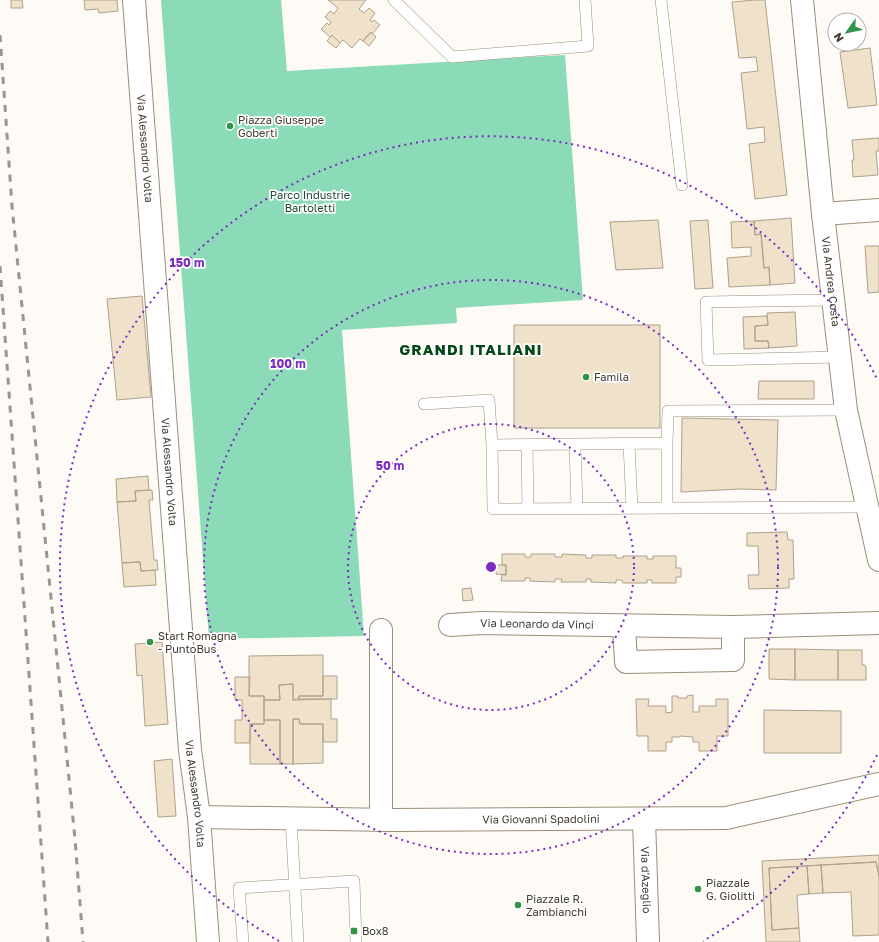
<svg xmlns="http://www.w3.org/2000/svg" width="879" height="942" font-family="'Golos Text',sans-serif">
  <rect width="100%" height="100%" fill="#fefbf6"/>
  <!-- green -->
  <path fill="#8bdbb8" d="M161 0H281L287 71 565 55 583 300 456 308 457 323 342 330 364 636 209 639Z"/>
  <!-- building -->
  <path fill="#f0e1cb" stroke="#aea08b" d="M11 0H22L23 8H11Z
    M84 0H117L118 11 99 13 98 9 85 10Z
    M328 0H366L359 9 364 13 369 8 375 13 370 20 372 22 374 20 380 25 372 34 371 32 363 41 360 39 352 48 343 40 340 43 332 35 330 37 321 29 327 23 329 25 331 22 325 17 330 11 334 14 338 8Z
    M754 0H765L787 195 755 199 749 144 765 142 764 127 747 129 741 73 758 71 756 57 739 58 732 2Z
    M371 32 376 37 369 46 363 41Z
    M332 35 340 43 336 48 327 41Z
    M870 48 877 105 848 108 840 52Z
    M879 138V151H876L878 175 853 177 852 160H854L852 140Z
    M791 218 795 283 770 285 769 267 764 268 761 234 755 235 754 221Z
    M658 220 663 268 616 270 610 222Z
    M708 220 713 288 695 289 690 221Z
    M754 221 755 235 761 234 764 268 769 267 770 285 729 287 727 258 751 256V247L732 248 731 222Z
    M865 246H879V292L868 293Z
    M142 296 151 397 117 400 107 299Z
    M795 312 797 346 769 348 768 341H755V326L768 325 767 313Z
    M767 316 768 325 755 326V341H768L769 348 744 349 743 317Z
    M514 325H660V428H514Z
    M759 381H814V399H758Z
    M682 418 778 420 776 490 740 489 681 492Z
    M148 476 149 490 135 491 136 501 117 502 116 479Z
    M152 490 153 500H149L154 560H157L158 570 141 571 140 562 122 563 117 502 136 501 135 491Z
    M787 532 788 540H793L794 579H789V588L749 589 748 575H759L758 546H747V533Z
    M502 554H525V557H531V554H555V557H562V554L586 555V558H592V555H616V558H623V556H647V559H653V556H676V568H681V577H676V583H652V580H647V583H623L622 580H616V583L591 582V579H586V582H561L562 579H555V582L530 581V578H525V581H501L502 574 506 575V565H502Z
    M140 562 141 571 155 570 156 585 124 587 122 563Z
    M497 565H506V575L496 574Z
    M471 588 473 600 463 601 462 589Z
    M162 642 168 724 145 726 142 675 137 676 135 644Z
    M769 649H795V680L769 679Z
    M795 649 838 650V680H795Z
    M838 650H862V665H865L866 668V680H838Z
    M323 655V696H299V699L293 700V684L279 685 280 700H264V696H249V656Z
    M323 676H337V699H299V696H323Z
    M235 677H250L249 696H264V724H250V743H235V720H242V700H235Z
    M293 684V700L331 699V719H337V742H323V724H300L299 719H293V764H280V720H264V700H280L279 685Z
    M693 695V712H699V706H716V699H728V736H717V751H699V742H693V737L680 736V737H672V742H666V751H648V736H637L636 699H649L648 706H666V713L672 712V696H678V698H687V696Z
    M764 710 841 711V753H764Z
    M293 719H299L300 724H323V763L293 764Z
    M264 720H280V764H250V724H264Z
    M172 759 176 816 158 817 154 761Z
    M879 855V876L876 862 769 868 772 930 799 928 800 942H766L762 861Z
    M876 862 879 876V935L853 936 851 892 823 893 821 865Z
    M821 865 823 893 809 894 807 866Z
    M807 866 809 894 797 895 799 928 772 930 769 868Z"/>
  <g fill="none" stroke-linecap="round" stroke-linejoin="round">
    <defs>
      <path id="lane" d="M394 0 452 57 588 46 585 0
        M661 0 682 185
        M833 300 706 302 708 360 840 357
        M424 404 489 400 492 445
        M667 443 492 445 493 509 867 507
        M629 444 632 508
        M527 445 528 509
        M575 445 577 508
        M667 508V443L668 411 846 410
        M291 819 298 942
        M243 942 239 888 354 881 356 942"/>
      <g id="street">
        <path id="s1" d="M134 0 190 750 199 817 208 942"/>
        <path id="s2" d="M802 0 823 214 846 410 879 560"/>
        <path d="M823 214 879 210"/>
        <path id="s3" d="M450 625 482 623 733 627 879 623"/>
        <path d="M624 626 626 662 733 660V627"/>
        <path d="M381 630V820"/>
        <path id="s4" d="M199 817 393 820 726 818 879 784"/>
        <path id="s5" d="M644 819 648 942"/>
      </g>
    </defs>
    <!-- lane casing -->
    <use href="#lane" stroke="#9c8d79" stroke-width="12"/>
    <!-- street casing -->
    <use href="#street" stroke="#9c8d79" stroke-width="24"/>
    <!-- lane -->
    <use href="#lane" stroke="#fff" stroke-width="11"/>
    <!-- street -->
    <use href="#street" stroke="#fff" stroke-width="22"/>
    <!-- rail -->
    <path stroke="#9a958e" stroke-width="3" stroke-dasharray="7 7" stroke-linecap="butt" d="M0 35 12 206 75 839 83 942
      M0 266 48 942"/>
  </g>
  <!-- distance rings -->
  <g fill="none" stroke="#7b2cbf" stroke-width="2" stroke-dasharray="2 4">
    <circle cx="491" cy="567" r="143"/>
    <circle cx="491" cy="567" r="287"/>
    <path d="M877 755A430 430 0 0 1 703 941M279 941A430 430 0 1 1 877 379"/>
  </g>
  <!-- markers -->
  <g fill="#329347" stroke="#fff" stroke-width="1.5">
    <circle cx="230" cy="126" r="4"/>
    <circle cx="586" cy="377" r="4"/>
    <circle cx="150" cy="642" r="4"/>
    <circle cx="698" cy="889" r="4"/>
    <circle cx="518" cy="905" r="4"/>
    <rect x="350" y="927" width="8" height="8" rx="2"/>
  </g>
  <g text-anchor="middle" stroke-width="3.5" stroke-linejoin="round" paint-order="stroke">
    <!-- poi labels -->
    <g font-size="11" fill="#403a31" stroke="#fff" text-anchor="start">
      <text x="238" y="124">Piazza Giuseppe<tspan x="238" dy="13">Goberti</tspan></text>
      <text x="594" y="381">Famila</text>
      <text x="158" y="640">Start Romagna<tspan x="158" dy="13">- PuntoBus</tspan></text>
      <text x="706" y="887">Piazzale<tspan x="706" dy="13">G. Giolitti</tspan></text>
      <text x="526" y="903">Piazzale R.<tspan x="526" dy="13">Zambianchi</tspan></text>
      <text x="362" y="935">Box8</text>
    </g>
    <!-- street labels -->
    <g font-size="11" fill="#403a31" stroke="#fff">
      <text dy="4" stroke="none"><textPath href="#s1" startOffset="149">Via Alessandro Volta</textPath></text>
      <text dy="4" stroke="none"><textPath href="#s2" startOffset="283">Via Andrea Costa</textPath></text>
      <text dy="4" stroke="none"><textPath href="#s1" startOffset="473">Via Alessandro Volta</textPath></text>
      <text dy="4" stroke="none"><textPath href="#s3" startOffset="87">Via Leonardo da Vinci</textPath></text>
      <text dy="4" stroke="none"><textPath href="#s1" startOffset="796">Via Alessandro Volta</textPath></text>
      <text dy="4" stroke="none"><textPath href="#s4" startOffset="342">Via Giovanni Spadolini</textPath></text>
      <text dy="4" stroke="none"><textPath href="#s5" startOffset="61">Via d'Azeglio</textPath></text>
    </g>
    <!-- park labels -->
    <g font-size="11" fill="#1d4836" stroke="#fff">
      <text x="310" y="199">Parco Industrie<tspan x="310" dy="13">Bartoletti</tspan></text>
    </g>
    <!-- district labels -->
    <g font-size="15" font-weight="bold" letter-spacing="1" fill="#044818" stroke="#fff">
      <text x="471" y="355">GRANDI ITALIANI</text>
    </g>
  </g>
  <circle cx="491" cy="567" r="6" fill="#7b2cbf" stroke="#fff" stroke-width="2"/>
  <g font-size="12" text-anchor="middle" font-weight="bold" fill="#7b2cbf" stroke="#fff" stroke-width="3.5" stroke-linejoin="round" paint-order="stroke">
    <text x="187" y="267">150 m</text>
    <text x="288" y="368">100 m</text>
    <text x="390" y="470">50 m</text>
  </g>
  <!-- north arrow -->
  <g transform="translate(847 32) rotate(237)"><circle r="19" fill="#ffffff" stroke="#b3b0ad"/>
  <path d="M0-3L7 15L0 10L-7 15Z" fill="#329347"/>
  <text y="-6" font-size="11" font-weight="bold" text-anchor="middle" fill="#403a31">N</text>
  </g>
</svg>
